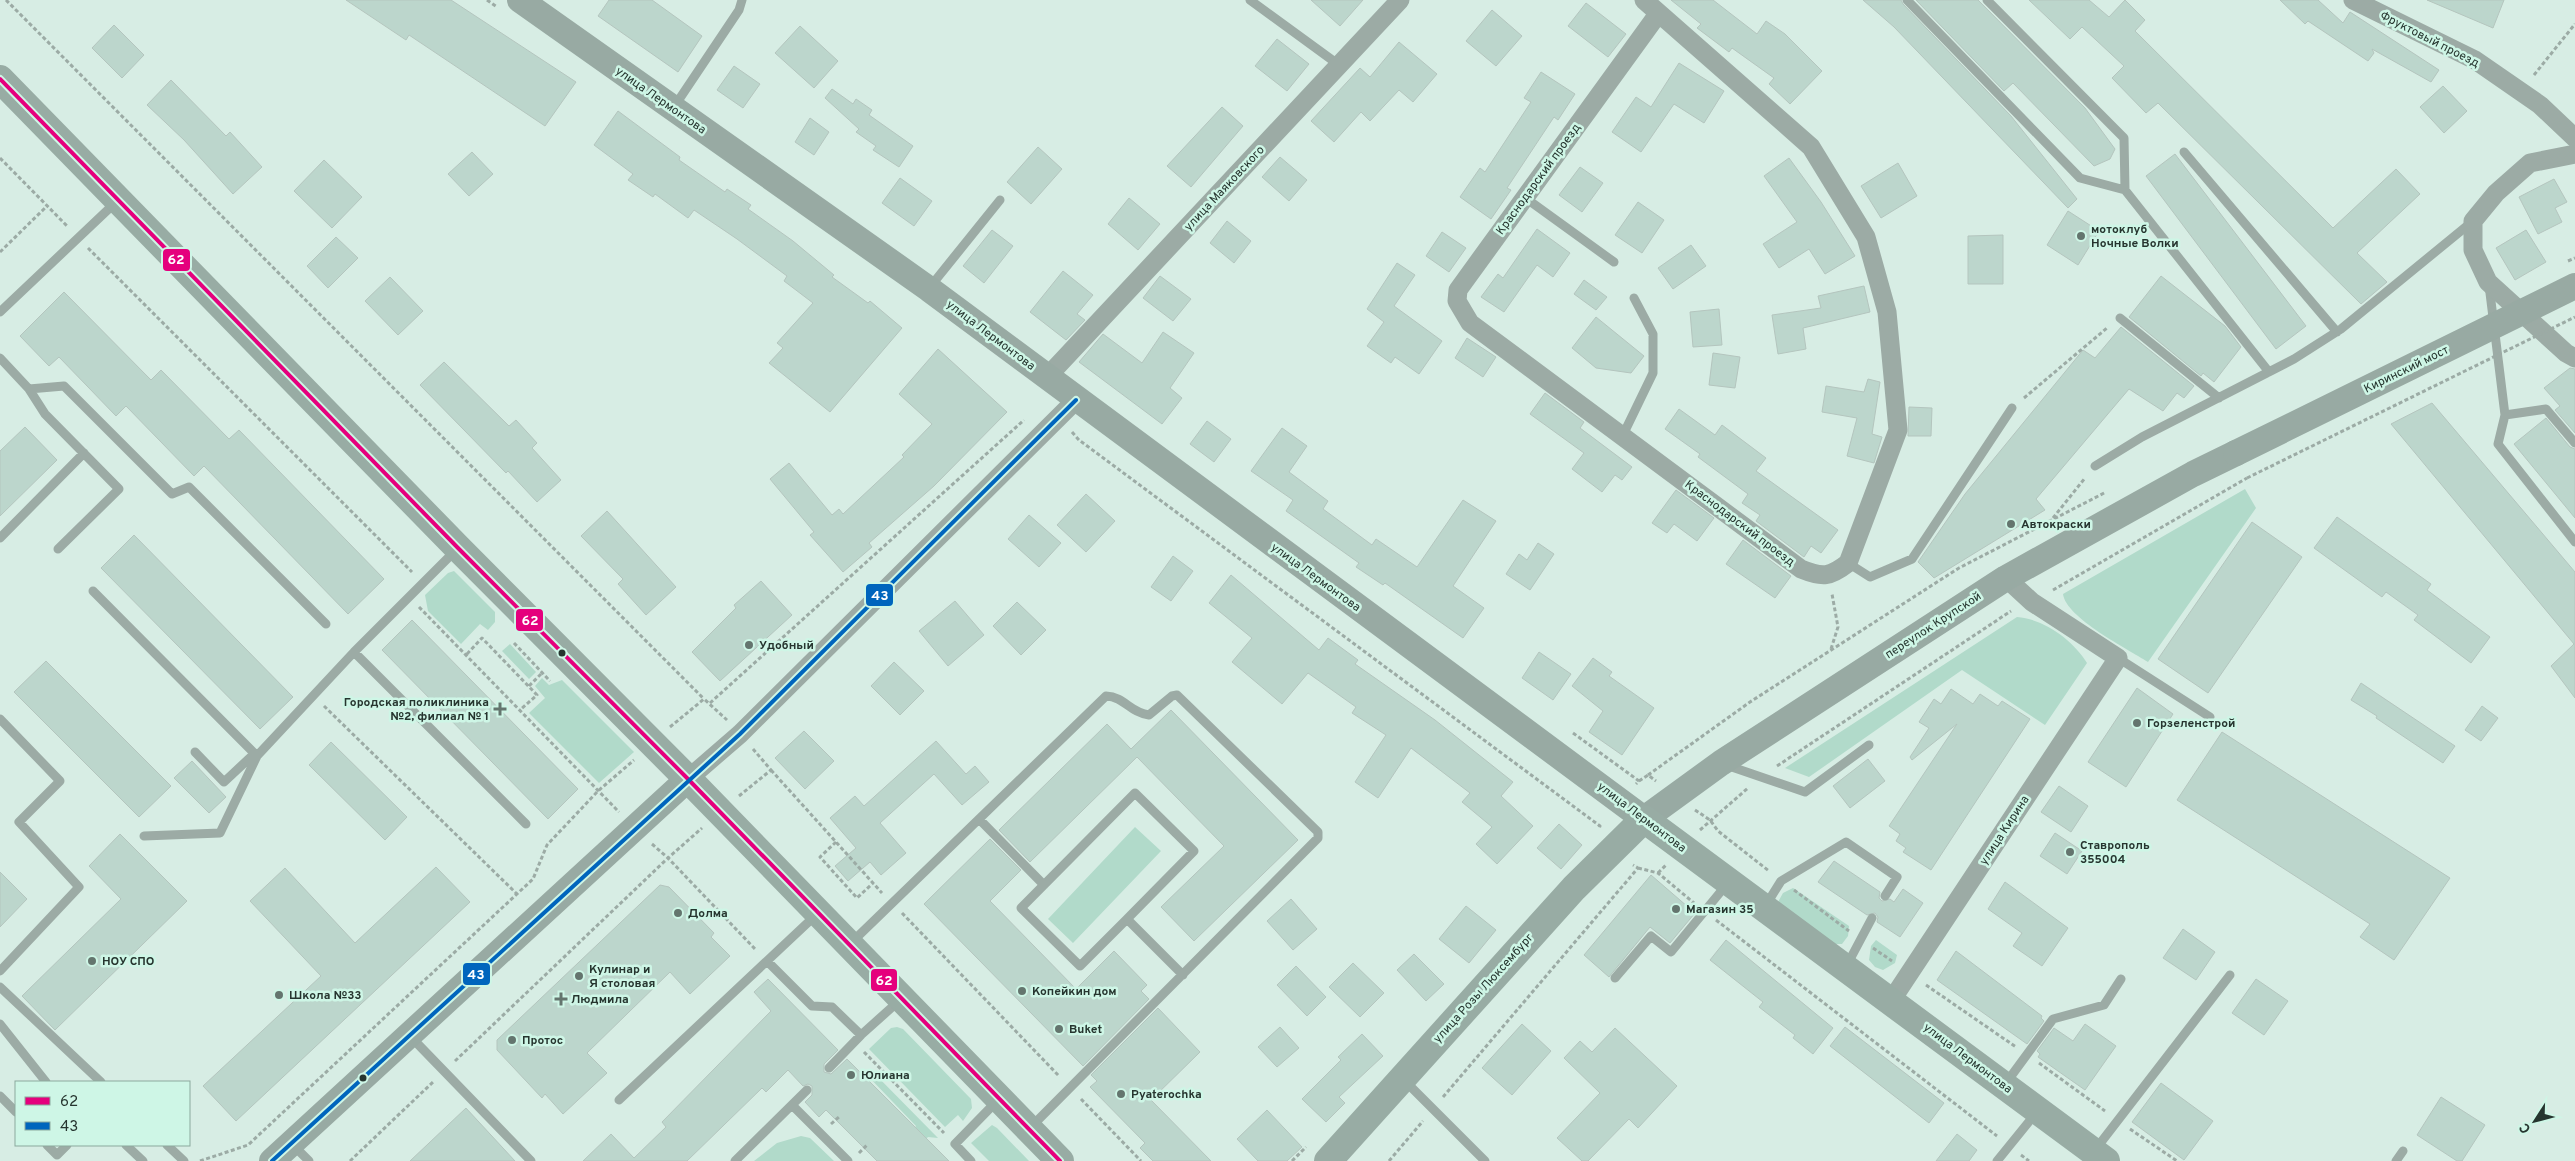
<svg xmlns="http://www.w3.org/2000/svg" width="2575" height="1161" font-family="Overpass,sans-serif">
  <rect width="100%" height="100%" fill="#d7ede4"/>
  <!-- green -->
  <path fill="#b1daca" d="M2245 489 2256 508 2148 662C2128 649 2066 618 2063 594Z
    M454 571 495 612V622L488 630 480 624 461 644 428 611 425 595 448 573Z
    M2017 617C2044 619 2073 640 2087 663L2045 725 1962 670 1809 777 1785 768Z
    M510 644 536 672 529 679 502 651Z
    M542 678 549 685 562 680 634 752 599 783 529 713 545 698 535 686Z
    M1135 827 1161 851 1073 943 1048 919Z
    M1793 888 1849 926 1848 936 1842 944H1831L1778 902 1783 893Z
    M1876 940 1897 955 1895 963 1883 970 1875 967 1869 960 1871 946Z
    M897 1027 903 1029 971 1099 972 1108 963 1121 958 1115 945 1127 869 1049 891 1028Z
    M870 1069 938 1138 928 1137 924 1141 913 1130 916 1126 866 1074Z
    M992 1125 997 1128 1029 1161H989L971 1143Z
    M801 1136 810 1138 834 1161H754L777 1143Z"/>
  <!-- building -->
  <path fill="#bcd6cc" stroke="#b4c5be" d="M346 0H451L576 82 545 126 409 35 406 40Z
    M609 0H652L702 36 678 72 598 16Z
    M1311 0H1363L1340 26Z
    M1671 0H1713L1757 34 1766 21 1785 34 1822 71 1790 104 1769 84 1774 78 1732 48 1729 52 1697 28 1701 24Z
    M1863 0H1901L1903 4 2011 116 2077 199 2068 208 1894 27Z
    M1916 0H1978L2085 108 2115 149 2110 159 2094 166 2013 83 2004 91Z
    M2029 0H2089L2109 17 2125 0 2145 20 2135 31 2333 228 2396 169 2420 194 2357 253 2387 282 2361 304 2158 103 2146 113 2112 78 2124 66 2082 27 2070 39Z
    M2280 0H2318L2343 23 2350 12 2439 70 2431 82 2372 49 2374 53 2368 61 2308 21 2305 24Z
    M2427 0H2504L2493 28Z
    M1586 3 1626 34 1608 57 1568 26Z
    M1492 10 1522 36 1496 66 1466 41Z
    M114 25 144 55 122 78 92 48Z
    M800 26 838 61 814 88 775 53Z
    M1277 39 1309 64 1287 91 1255 66Z
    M1399 42 1437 74 1413 102 1399 90 1370 121 1361 112 1334 142 1311 121 1360 68 1370 77Z
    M1679 63 1724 91 1704 123 1674 104 1641 152 1612 132 1636 97 1651 107Z
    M734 66 760 84 743 108 717 90Z
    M1541 72 1575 94 1558 120 1554 117 1507 188 1511 190 1491 219 1460 197 1480 168 1485 172 1531 102 1524 98Z
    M171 80 226 136 230 132 262 167 233 194 184 140 147 105Z
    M2443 86 2467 111 2444 133 2420 107Z
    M832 89 853 104 856 99 872 110 869 115 913 146 899 167 873 150 876 146 856 132 859 129 825 98Z
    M1222 107 1243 126 1191 187 1167 166Z
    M618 111 680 157 679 160 725 192 727 189 751 205 748 209 793 241 834 275 832 277 868 303 870 301 902 328 830 412 769 363 783 348 777 343 813 303 784 281 787 276 737 239 694 210 688 218 655 194 653 197 628 180 633 174 594 145Z
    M810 118 829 132 814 155 795 142Z
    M1038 147 1062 169 1031 204 1007 182Z
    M472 152 493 174 469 196 448 174Z
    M2175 154 2306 326 2276 349 2146 176Z
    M1280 157 1307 180 1289 201 1262 177Z
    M1789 158 1821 202 1855 256 1825 274 1809 249 1779 268 1763 244 1797 222 1764 176Z
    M324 160 362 197 332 228 294 191Z
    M1898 163 1917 196 1881 218 1861 186Z
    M1580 167 1603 183 1582 212 1559 195Z
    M900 178 932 201 914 226 882 203Z
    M2554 179 2567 202 2555 208 2562 222 2538 234 2519 197Z
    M1129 198 1160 224 1138 250 1108 224Z
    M1638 202 1664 220 1642 253 1615 235Z
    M2068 211 2099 231 2078 265 2047 245Z
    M1227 221 1251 241 1234 263 1210 243Z
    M1537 229 1570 253 1553 277 1537 265 1504 312 1481 297 1498 274 1503 278Z
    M992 230 1013 246 984 283 963 266Z
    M2526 230 2546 262 2515 280 2496 248Z
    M1442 232 1466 248 1449 272 1426 256Z
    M2003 235V284H1968V236Z
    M336 237 358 258 328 288 307 266Z
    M1691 245 1706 266 1673 289 1658 268Z
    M1397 263 1415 275 1394 306 1442 341 1419 374 1395 357 1391 363 1367 346 1384 322 1367 309Z
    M1063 271 1093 295 1077 314 1085 320 1066 340 1030 312Z
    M1160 276 1191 299 1173 321 1143 298Z
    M2161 276 2225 326 2241 347 2214 382 2203 373 2201 376 2129 317Z
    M390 277 423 311 398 335 365 301Z
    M1584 280 1607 297 1596 310 1574 294Z
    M1864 286 1870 312 1803 328 1806 349 1778 354 1772 315 1821 308 1818 296Z
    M64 292 151 380 161 370 229 439 239 430 384 579 348 614 204 466 194 476 126 406 116 416 59 357 49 366 20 336Z
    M1719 309 1722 345 1693 347 1690 312Z
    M1596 317 1644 356 1631 373 1596 368 1572 348Z
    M2121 327 2194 386 2184 398 2177 393 2163 411 2129 389 2036 499 2045 510 1934 578 1918 562 1965 494 2083 350 2095 358Z
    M1163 332 1194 353 1170 388 1182 398 1162 424 1079 362 1103 334 1142 363Z
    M1467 338 1496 357 1483 377 1455 358Z
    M938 349 1007 412 934 486 869 543 872 547 843 572 810 535 814 532 770 479 789 463 832 515 839 509 843 514 904 457 902 455 932 424 899 394Z
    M1713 353 1740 357 1735 388 1709 385Z
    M444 362 509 426 516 420 537 443 532 448 561 480 537 502 508 471 506 473 420 385Z
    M2570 368 2575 369V433L2555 410 2560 406 2544 388Z
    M1868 379 1880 382 1872 434 1882 437 1874 463 1847 456 1857 418 1822 412 1826 386 1864 392Z
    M1545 393 1584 422 1580 428 1632 467 1622 480 1615 475 1602 492 1572 469 1584 453 1530 414Z
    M2432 403 2575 572V698L2551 666 2574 644 2391 424Z
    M1909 407 1932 408 1931 436H1908Z
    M1679 409 1715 435 1722 425 1766 458 1756 471 1838 530 1821 553 1811 546 1804 557 1756 521 1760 515 1742 503 1748 494 1698 457 1700 454 1665 429Z
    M2546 418 2570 447 2575 449V518L2514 444Z
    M1207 421 1231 439 1214 462 1190 444Z
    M25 427 57 460 0 516V451Z
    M1282 428 1307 446 1289 472 1328 501 1323 509 1372 545 1376 539 1417 567 1463 500 1496 521 1453 586 1484 608 1463 638 1385 583 1383 585 1356 567 1359 563 1286 511 1293 500 1251 471Z
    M1676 490 1714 518 1697 541 1674 524 1667 533 1652 523Z
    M1086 494 1115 521 1086 552 1057 525Z
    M607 511 676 587 646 615 618 584 623 579 581 536Z
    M1029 515 1061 543 1039 567 1008 539Z
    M2337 517 2431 584 2427 590 2490 637 2471 663 2414 620 2418 615 2386 592 2382 597 2314 548Z
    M2252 522 2302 557 2208 693 2158 659Z
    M134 535 293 697 260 729 101 568Z
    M1743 540 1791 576 1775 598 1726 564Z
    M1538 543 1554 554 1530 590 1506 574 1519 554 1527 560Z
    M1173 556 1193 571 1171 601 1151 587Z
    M1231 575 1319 650 1328 638 1358 660 1355 664 1435 720 1513 782 1501 796 1533 826 1497 864 1476 844 1492 827 1462 802 1470 793 1411 748 1378 798 1355 782 1386 735 1352 713 1356 707 1308 673 1282 704 1232 662 1252 638 1209 603Z
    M761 581 792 615 720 681 692 652 736 608 734 605Z
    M955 601 984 635 948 666 919 631Z
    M1017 602 1046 630 1021 655 993 626Z
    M412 620 578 789 548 819 382 650Z
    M1539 652 1571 674 1553 700 1522 678Z
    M1593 658 1612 672 1609 676 1654 708 1622 755 1589 732 1603 711 1572 686Z
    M46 661 171 786 139 817 14 692Z
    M894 662 924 691 900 715 871 686Z
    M2361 683 2455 746 2443 763 2376 718 2377 716 2351 700Z
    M2137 688 2173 714 2126 787 2088 762Z
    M1951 689 1973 704 1980 694 1998 706 2002 701 2030 719 1931 870 1903 852 1906 848 1896 841 1900 834 1889 826 1957 724 1912 760 1910 757 1929 728 1919 722 1934 699 1941 704Z
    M2482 706 2498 718 2481 741 2465 730Z
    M1171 710 1298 840 1194 941 1161 907 1224 846 1137 757 1030 862 999 830 1107 724 1131 749Z
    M804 731 834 761 805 789 775 758Z
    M2222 732 2450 878 2394 960 2360 937 2370 924 2177 800Z
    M936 741 966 774 975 766 989 782 962 805 934 774 880 823 906 853 881 875 870 862 848 881 835 866 856 848 830 818 855 796 864 806Z
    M331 742 407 817 385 840 309 765Z
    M1868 759 1885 781 1850 808 1833 786Z
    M192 761 226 797 209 813 174 778Z
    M2059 786 2088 806 2071 832 2041 812Z
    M1559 824 1582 845 1561 869 1537 848Z
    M2055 833 2082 851 2067 874 2040 856Z
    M120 834 187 901 55 1030 22 996 121 899 89 866Z
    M990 839 1021 870 990 901 1076 989 1114 951 1147 985 1141 991 1149 999 1083 1066 924 904Z
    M1834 861 1880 892 1879 898 1882 901 1890 899 1894 902 1903 889 1923 903 1900 937 1877 922 1878 917 1875 913 1867 915 1818 882Z
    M436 867 470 902 236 1121 203 1086 321 976 250 901 285 868 355 943Z
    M0 872 27 899 0 927Z
    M1651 875 1695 913 1670 943 1650 927 1609 977 1584 955Z
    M2005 882 2068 928 2042 966 2013 946 2022 933 1988 909Z
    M660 885 669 887 714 933 711 937 730 956 690 994 670 972 587 1053 607 1073 563 1114 545 1094 542 1098 497 1050V1040Z
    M1291 899 1317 929 1293 950 1267 921Z
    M1466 906 1496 930 1469 963 1439 939Z
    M2183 929 2215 952 2196 980 2163 958Z
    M1726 940 1833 1028 1813 1054 1793 1038 1795 1035 1759 1007 1763 1002 1710 960Z
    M1956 951 2042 1016 2041 1018 2044 1021 2027 1044 1937 980Z
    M1414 954 1444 984 1426 1001 1397 970Z
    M1353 963 1384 993 1360 1017 1329 987Z
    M1296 966 1326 997 1307 1016 1277 985Z
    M768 979 838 1050 824 1064V1072L831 1074 847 1059 949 1161H877L826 1110 819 1117 805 1102 812 1095V1086L808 1084 803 1086 788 1070 766 1092 762 1088 687 1161H583L611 1134 634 1158 666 1127 662 1122 771 1011 754 992Z
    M2256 979 2288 1001 2264 1035 2232 1013Z
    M1158 1008 1200 1052 1151 1100 1211 1161H1153L1140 1148 1145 1143 1090 1087 1097 1081 1091 1075Z
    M1522 1024 1551 1051 1512 1095 1482 1068Z
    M2085 1024 2116 1046 2085 1090 2038 1057 2040 1054 2037 1051 2054 1028 2073 1041Z
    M1280 1027 1299 1048 1277 1067 1258 1047Z
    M1845 1027 1944 1103 1929 1123 1830 1046Z
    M1615 1028 1677 1086 1638 1128 1629 1119 1588 1161H1582L1557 1138 1600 1093 1564 1058 1580 1041 1592 1052Z
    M1362 1034 1383 1056 1339 1097 1345 1103 1326 1122 1302 1099 1341 1060 1338 1057Z
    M2161 1083 2213 1121 2184 1160 2132 1122Z
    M2441 1097 2485 1125 2462 1161H2457L2417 1135Z
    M466 1108 515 1161H410Z
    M1267 1110 1302 1147 1287 1161H1258L1237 1139Z
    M1957 1134 1977 1150 1969 1161H1936Z"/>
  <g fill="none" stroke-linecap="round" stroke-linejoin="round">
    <!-- path -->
    <path stroke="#9caba5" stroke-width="3" stroke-dasharray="4 2.5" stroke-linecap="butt" d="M6 0 704 699
      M487 0 497 7
      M2534 75 2575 24
      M0 158 68 227
      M88 248 412 572
      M0 252 47 206
      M2024 398 2107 328
      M1072 432 1079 440 1600 826 1599 829
      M2053 518 2085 478
      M2053 590 2247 478
      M419 607 619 812
      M514 643 550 681
      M1831 649 1838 627 1832 594
      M467 654 482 638 537 695 520 710
      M529 686 543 672
      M710 703 1024 420
      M324 706 517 894
      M670 727 704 699 727 720
      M1573 733 1639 781 1636 784
      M1777 766 2011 611
      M771 770 882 893
      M1648 775 1750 702 1959 568 2106 492
      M1639 781 1648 775 1656 781
      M739 796 771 770 753 749
      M1695 810 1710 820 1718 831 1769 871
      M1700 830 1748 788
      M836 842 820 857 857 898 873 883
      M652 844 668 858 702 828
      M1638 868 1658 873 1694 903
      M1658 873 1666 865
      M1794 890 1849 931
      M902 913 1059 1076
      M1716 920 1997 1136
      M1873 948 1892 961
      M1926 985 2016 1047
      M864 1052 944 1133
      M455 1061 668 858 756 950
      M2039 1063 2105 1111
      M1443 1097 1638 868 1633 865
      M1081 1099 1141 1161
      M831 1124 840 1116
      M2130 1129 2177 1161
      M859 1153 868 1144
      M2021 1155 2029 1161
      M200 1161 248 1145 533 879 547 845 598 791 634 760
      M350 1161 433 1082
      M1292 1161 1306 1147
      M1389 1161 1423 1121"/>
    <!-- lane -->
    <path stroke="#9caba5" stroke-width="9" d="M1250 0 1339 65
      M1907 0 2080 178 2125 190 2269 372
      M1987 0 2124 138 2125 190
      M674 107 739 10 742 0
      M2184 152 2337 332
      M1524 197 1614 262
      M2489 285 2505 415 2498 444 2575 542
      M930 287 1000 200
      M0 312 115 203
      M2120 318 2219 398
      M0 358 29 389 45 414 119 489 58 549
      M29 389 64 386 172 494 189 487 326 624
      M2505 415 2546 409 2575 443
      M1623 435 1653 373V334L1634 298
      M2095 466 2142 437 2294 359 2341 329 2473 221
      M0 538 84 453
      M1848 563 1870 577 1912 559 2012 408
      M93 591 257 756 354 652 456 550
      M354 652 526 824
      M2118 658 2210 717
      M0 719 60 781 19 822 79 887 0 971
      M195 752 224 782 255 753
      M1726 765 1805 792 1869 745
      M979 819 1044 885
      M144 836 220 833 257 756
      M1766 905 1781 881 1846 842 1897 877 1885 896
      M1127 919 1080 966 1021 908 1135 793 1194 851 1127 919 1183 975
      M852 942 1106 696C1125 697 1129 712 1149 715L1172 696 1177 695 1318 832V838L1030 1128
      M767 961 812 1006 832 1007 861 1035
      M1847 965 1872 918
      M1615 978 1651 936 1671 952 1727 884
      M0 987 101 1082
      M0 1024 46 1082
      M411 1037 531 1161
      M829 1068 861 1035 900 1000
      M1405 1081 1485 1161
      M2006 1083 2053 1019 2104 1005 2121 979
      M0 1096 16 1112
      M619 1100 817 914
      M792 1105 848 1161
      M47 1145 57 1155 67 1145
      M126 1145 143 1161
      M167 1145 184 1161
      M293 1145 309 1161
      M2095 1150 2230 975
      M735 1161 807 1090
      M971 1161 955 1144 997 1101
      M1997 1161 2036 1113
      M2396 1161 2403 1151"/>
    <!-- street -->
    <path stroke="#9caba5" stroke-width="19" d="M1644 0 1811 147 1866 237 1887 312 1898 430 1848 563C1830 577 1823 578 1801 569L1470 323 1457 301 1458 290 1658 14
      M2353 0 2475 60 2540 105 2575 138
      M2575 154 2530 163 2496 193 2473 221V250L2488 282 2566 353 2575 358
      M1047 377 1400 0
      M688 779 740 734 1076 400
      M1891 1001 2118 658 2032 602 2006 578"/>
    <!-- secondary -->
    <path stroke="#98aaa3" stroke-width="26" d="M520 0 929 289 1644 819 1721 763 2006 578 2193 474 2236 453
      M272 1161 688 779"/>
    <!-- primary -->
    <path stroke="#98aca4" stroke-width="28" d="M0 79 458 548 688 779 1060 1161
      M1328 1161 1574 888 1644 819 2106 1161"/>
    <!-- path-bridge -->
    <path stroke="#9caba5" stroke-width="3" stroke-dasharray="4 2.5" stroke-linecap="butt" d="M2568 261 2575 258
      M2247 478 2575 317"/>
    <!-- secondary-bridge -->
    <path stroke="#98aaa3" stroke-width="26" d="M2236 453 2575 286"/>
    <defs>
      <path id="bus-1" d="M0 79 458 548 688 779 1060 1161"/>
      <path id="bus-2" d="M272 1161 740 734 1076 400"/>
    </defs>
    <!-- bus-1 casing -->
    <use href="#bus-1" stroke="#cef6e6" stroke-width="8"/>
    <!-- bus-2 casing -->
    <use href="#bus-2" stroke="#cef6e6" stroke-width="8"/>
    <!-- bus-1 -->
    <use href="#bus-1" stroke="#e5007d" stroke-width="4"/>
    <!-- bus-2 -->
    <use href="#bus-2" stroke="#0065bd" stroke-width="4"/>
  </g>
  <!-- markers -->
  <g fill="#64756e" stroke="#cef6e6" stroke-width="2">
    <circle cx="2081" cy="236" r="5"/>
    <circle cx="2011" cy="524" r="5"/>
    <circle cx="749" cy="645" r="5"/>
    <path d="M497.5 701.5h5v5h5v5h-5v5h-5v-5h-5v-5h5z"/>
    <circle cx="2137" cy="723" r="5"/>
    <circle cx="2070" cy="852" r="5"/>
    <circle cx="1676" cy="909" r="5"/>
    <circle cx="678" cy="913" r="5"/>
    <circle cx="92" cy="961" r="5"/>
    <circle cx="579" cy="976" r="5"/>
    <circle cx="1022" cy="991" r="5"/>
    <circle cx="279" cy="995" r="5"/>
    <path d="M558.5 991.5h5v5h5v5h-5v5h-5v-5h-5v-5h5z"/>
    <circle cx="1059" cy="1029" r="5"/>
    <circle cx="512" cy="1040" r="5"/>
    <circle cx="851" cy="1075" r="5"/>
    <circle cx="1121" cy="1094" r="5"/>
  </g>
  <g fill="#26352f" stroke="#cef6e6" stroke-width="2">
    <circle cx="562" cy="653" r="4.5"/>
    <circle cx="363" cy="1078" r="4.5"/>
  </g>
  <g text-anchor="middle" stroke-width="5" stroke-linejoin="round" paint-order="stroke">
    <!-- street labels -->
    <g font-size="12" fill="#26352f" stroke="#cef6e6">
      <text transform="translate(2430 39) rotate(27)" y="4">Фруктовый проезд</text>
      <text transform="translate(661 100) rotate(35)" y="4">улица Лермонтова</text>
      <text transform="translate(1538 179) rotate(-54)" y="4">Краснодарский проезд</text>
      <text transform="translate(1224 188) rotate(-47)" y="4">улица Маяковского</text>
      <text transform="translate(991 335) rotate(37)" y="4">улица Лермонтова</text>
      <text transform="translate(2406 369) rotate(-26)" y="4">Киринский мост</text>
      <text transform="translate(1740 523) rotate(37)" y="4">Краснодарский проезд</text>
      <text transform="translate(1316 577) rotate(36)" y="4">улица Лермонтова</text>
      <text transform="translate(1933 625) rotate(-33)" y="4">переулок Крупской</text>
      <text transform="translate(1642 817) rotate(37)" y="4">улица Лермонтова</text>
      <text transform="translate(2004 830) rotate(-57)" y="4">улица Кирина</text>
      <text transform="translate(1483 988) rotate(-48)" y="4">улица Розы Люксембург</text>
      <text transform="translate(1968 1058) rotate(37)" y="4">улица Лермонтова</text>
    </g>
    <!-- poi labels -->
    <g font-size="12" font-weight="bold" fill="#26352f" stroke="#cef6e6" text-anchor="start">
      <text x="2091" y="233">мотоклуб<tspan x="2091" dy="14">Ночные Волки</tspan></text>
      <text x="2021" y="528">Автокраски</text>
      <text x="759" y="649">Удобный</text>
      <text x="489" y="706" text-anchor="end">Городская поликлиника<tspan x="489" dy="14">№2, филиал № 1</tspan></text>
      <text x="2147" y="727">Горзеленстрой</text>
      <text x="2080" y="849">Ставрополь<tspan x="2080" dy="14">355004</tspan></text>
      <text x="1686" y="913">Магазин 35</text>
      <text x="688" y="917">Долма</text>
      <text x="102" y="965">НОУ СПО</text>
      <text x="589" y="973">Кулинар и<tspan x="589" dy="14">Я столовая</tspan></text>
      <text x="1032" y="995">Копейкин дом</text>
      <text x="289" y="999">Школа №33</text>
      <text x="571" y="1003">Людмила</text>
      <text x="1069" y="1033">Buket</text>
      <text x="522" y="1044">Протос</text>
      <text x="861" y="1079">Юлиана</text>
      <text x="1131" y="1098">Pyaterochka</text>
    </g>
  </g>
  <g stroke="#cef6e6" stroke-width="2">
    <rect x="162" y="248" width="29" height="24" rx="5" fill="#e5007d"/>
    <rect x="865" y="583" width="29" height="24" rx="5" fill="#0065bd"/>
    <rect x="515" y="608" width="29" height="24" rx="5" fill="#e5007d"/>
    <rect x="462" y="962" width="29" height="24" rx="5" fill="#0065bd"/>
    <rect x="870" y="968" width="28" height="24" rx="5" fill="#e5007d"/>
  </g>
  <g font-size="14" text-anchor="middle" font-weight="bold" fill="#fff">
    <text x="176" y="264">62</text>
    <text x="880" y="600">43</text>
    <text x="530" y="625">62</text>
    <text x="476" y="979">43</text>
    <text x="884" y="985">62</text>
  </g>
  <!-- legend -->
  <rect x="15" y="1081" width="175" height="65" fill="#cef6e6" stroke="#8ba99d"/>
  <rect x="25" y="1097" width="25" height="8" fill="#e5007d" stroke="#8ba99d"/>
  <text x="60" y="1106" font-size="15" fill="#26352f">62</text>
  <rect x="25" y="1122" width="25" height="8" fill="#0065bd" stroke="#8ba99d"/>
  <text x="60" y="1131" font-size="15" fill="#26352f">43</text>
  <!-- north arrow -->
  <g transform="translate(2535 1121) rotate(234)" stroke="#cef6e6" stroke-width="4" paint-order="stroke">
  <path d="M0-4L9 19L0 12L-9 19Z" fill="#26352f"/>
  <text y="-8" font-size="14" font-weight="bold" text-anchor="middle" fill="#26352f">С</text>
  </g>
</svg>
